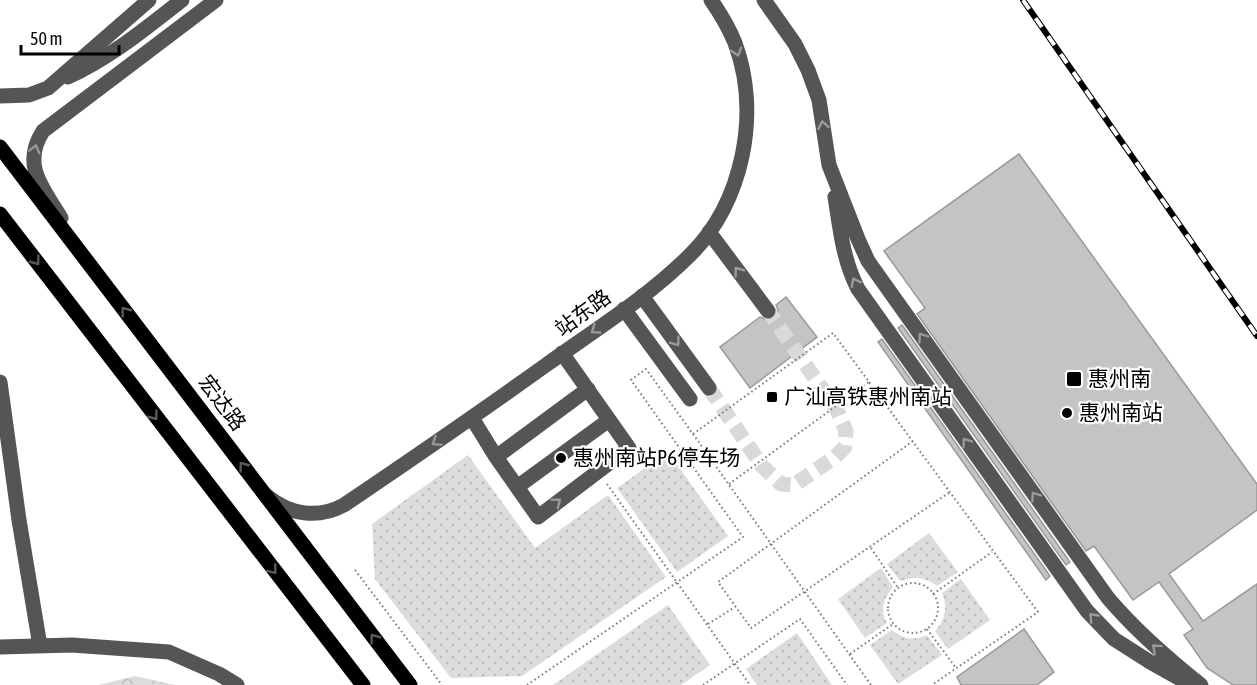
<svg xmlns="http://www.w3.org/2000/svg" width="1257" height="685" font-family="'Asap Condensed','Noto Sans SC',sans-serif">
  <defs>
    <pattern id="grass-dots" width="8" height="8" patternUnits="userSpaceOnUse" patternTransform="scale(1.5)"><rect width="8" height="8" fill="#dcdcdc"/><path d="M2 2h.1M6 6h.1" fill="none" stroke="#bbb" stroke-width="1.8" stroke-linecap="round"/></pattern>
    <pattern id="forest-crowns" width="20" height="18" patternUnits="userSpaceOnUse" patternTransform="scale(1.5)"><rect width="20" height="18" fill="#dcdcdc"/><path d="M2 6a3 3 0 1 1 6 0M12 15a3 3 0 1 1 6 0" fill="none" stroke="#bbb"/></pattern>
  </defs>
  <rect width="100%" height="100%" fill="#fff"/>
  <!-- grass -->
  <path fill="url(#grass-dots)" d="M668 452 728 536 677 572 617 488Z
    M468 455 535 548 608 495 666 577 522 676 451 678 375 579 372 524Z
    M929 533 958 572 937 586C926 577 913 576 900 581L887 564Z
    M881 568 893 587C884 598 879 610 887 623L865 638 838 599Z
    M961 579 990 620 948 649 935 631C945 621 948 607 942 593Z
    M668 605 710 665 681 685H553Z
    M892 630C903 639 914 641 927 635L942 655 898 684 870 645Z
    M797 633 832 685H757L746 669Z"/>
  <!-- forest -->
  <path fill="url(#forest-crowns)" d="M135 676 175 685H98Z"/>
  <!-- building -->
  <path fill="#c4c4c4" stroke="#999" stroke-width="1.5" d="M1019 154 1257 484V510L1169 574 1203 621 1257 584V685H1233L1207 668 1184 635 1193 629 1159 582 1133 600 1094 546 1086 551 917 314 925 308 884 251Z
    M786 297 817 337 750 388 720 347 760 317 769 321 774 318 778 310 776 305Z
    M902 325 1070 562 1066 565 898 328Z
    M882 339 1050 576 1046 580 878 342Z
    M1024 629 1054 672 1037 685H961L957 677Z"/>
  <g fill="none" stroke-linecap="round" stroke-linejoin="round">
    <!-- minor-tunnel -->
    <path stroke="#d9d9d9" stroke-width="15" stroke-dasharray="15 8" stroke-linecap="butt" d="M709 388 762 466 781 484 794 485 835 457 845 447 846 431 837 410 768 311"/>
    <!-- path -->
    <path stroke="#777" stroke-width="2" stroke-dasharray="1.5 3" stroke-linecap="butt" d="M693 434 871 685
      M913 441 718 582 751 628 950 492
      M607 484 750 685
      M729 484 869 382
      M871 548 898 588
      M355 570 442 685
      M888 608a25 25 0 1 1 50 0a25 25 0 1 1-50 0Z
      M933 594 992 552
      M708 624 735 607
      M927 629 956 668
      M850 654 893 624
      M527 685 743 537 631 380 646 369 693 434 833 333 1038 612 932 685
      M703 685 800 619 847 685"/>
    <!-- minor -->
    <path stroke="#555" stroke-width="15" d="M764 0 795 44 808 70 819 100 829 165 858 239 868 261 1108 598C1136 631 1167 658 1201 685
      M68 77C110 58 146 28 182 0
      M0 96 29 95 48 88 149 0
      M835 197C840 229 843 260 858 289L1087 611 1114 639 1150 662 1184 681
      M61 218C43 188 21 165 43 131L216 0
      M709 232 768 311
      M642 296 709 388
      M624 309 690 399
      M0 382 19 520 40 646
      M472 418 496 457 538 517 629 448 562 353
      M496 457 588 389
      M517 487 609 420
      M267 496C290 515 318 519 344 505 412 459 479 413 546 365 595 330 648 297 690 255 743 203 761 113 735 43 729 28 720 13 711 0
      M0 647 72 645 169 652 219 674 237 685"/>
    <!-- major -->
    <path stroke="#000" stroke-width="15" d="M0 147 410 685
      M0 214 363 685"/>
    <defs>
      <path id="rail" d="M1023 0 1257 336"/>
    </defs>
    <!-- rail casing -->
    <use href="#rail" stroke="#000" stroke-width="6"/>
    <!-- rail -->
    <use href="#rail" stroke="#fff" stroke-width="4" stroke-dasharray="11" stroke-linecap="butt"/>
  </g>
  <!-- one-way arrows -->
  <defs><path id="oneway-chevron" d="M-2-3.5L2.5 0L-2 3.5" fill="none" stroke-width="1.6" stroke-linecap="round" stroke-linejoin="round" transform="scale(1.5)"/></defs>
  <g stroke="#999">
    <use href="#oneway-chevron" transform="translate(737 52) rotate(73)"/>
    <use href="#oneway-chevron" transform="translate(823 125) rotate(-100)"/>
    <use href="#oneway-chevron" transform="translate(35 149) rotate(-76)"/>
    <use href="#oneway-chevron" transform="translate(738 271) rotate(-127)"/>
    <use href="#oneway-chevron" transform="translate(855 282) rotate(-117)"/>
    <use href="#oneway-chevron" transform="translate(595 330) rotate(145)"/>
    <use href="#oneway-chevron" transform="translate(922 337) rotate(-125)"/>
    <use href="#oneway-chevron" transform="translate(676 342) rotate(54)"/>
    <use href="#oneway-chevron" transform="translate(436 442) rotate(146)"/>
    <use href="#oneway-chevron" transform="translate(966 442) rotate(-125)"/>
    <use href="#oneway-chevron" transform="translate(1035 496) rotate(-125)"/>
    <use href="#oneway-chevron" transform="translate(557 502) rotate(-37)"/>
    <use href="#oneway-chevron" transform="translate(1093 617) rotate(-133)"/>
    <use href="#oneway-chevron" transform="translate(1156 648) rotate(-138)"/>
  </g>
  <g stroke="#595959">
    <use href="#oneway-chevron" transform="translate(36 261) rotate(53)"/>
    <use href="#oneway-chevron" transform="translate(125 311) rotate(-127)"/>
    <use href="#oneway-chevron" transform="translate(154 416) rotate(53)"/>
    <use href="#oneway-chevron" transform="translate(243 466) rotate(-127)"/>
    <use href="#oneway-chevron" transform="translate(273 570) rotate(52)"/>
    <use href="#oneway-chevron" transform="translate(374 638) rotate(-127)"/>
  </g>
  <!-- markers -->
  <g fill="#000" stroke="#fff" stroke-width="2">
    <rect x="1066" y="371" width="16" height="16" rx="3"/>
    <rect x="766" y="391" width="12" height="12" rx="3"/>
    <circle cx="1067" cy="413" r="6"/>
    <circle cx="561" cy="458" r="6"/>
  </g>
  <g text-anchor="middle" stroke-width="4.5" stroke-linejoin="round" paint-order="stroke">
    <!-- street labels -->
    <g font-size="21" fill="#000" stroke="#fff">
      <text transform="translate(583 313) rotate(-36)" y="7">站东路</text>
      <text transform="translate(222 403) rotate(53)" y="7">宏达路</text>
    </g>
    <!-- poi labels -->
    <g font-size="21" fill="#000" stroke="#fff" text-anchor="start">
      <text x="1088" y="386">惠州南</text>
      <text x="784" y="404">广汕高铁惠州南站</text>
      <text x="1079" y="420">惠州南站</text>
      <text x="573" y="465">惠州南站P6停车场</text>
    </g>
  </g>
  <!-- scale -->
  <path d="M21 45v9h98v-9" fill="none" stroke="#000000" stroke-width="3"/>
  <text x="30" y="45" font-size="18" fill="#000000" stroke="#ffffff" stroke-width="4.5" paint-order="stroke">50 m</text>
</svg>
